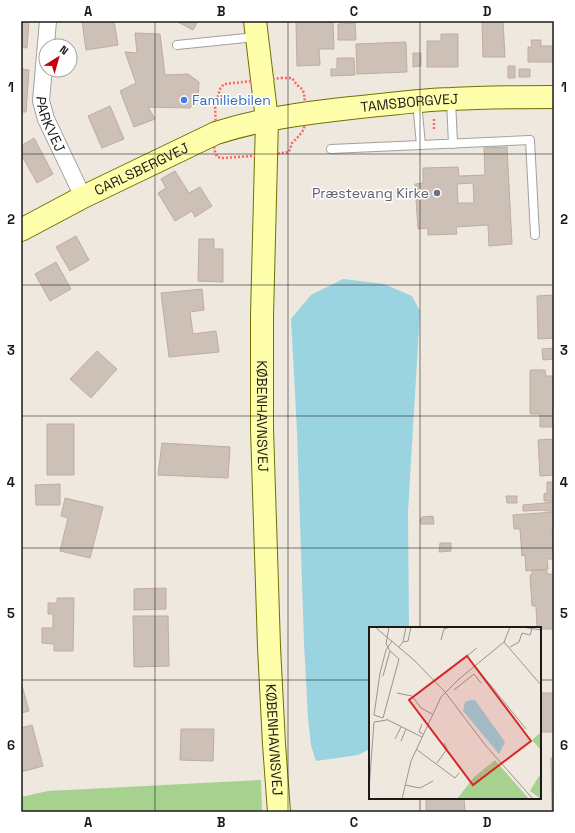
<svg xmlns="http://www.w3.org/2000/svg" width="575" height="833" font-family="'Space Grotesk',sans-serif">
  <rect width="100%" height="100%" fill="#eee8de"/>
  <!-- forest -->
  <path fill="#a6d18f" d="M261 780 262 812H21V797L48 791Z"/>
  <!-- water -->
  <path fill="#9ad4e0" d="M343 279 384 284 412 296 420 311 408 512 409 628H370V749L358 755 316 761 311 745 308 718 304 643 297 431 291 319 311 295Z"/>
  <!-- building -->
  <path fill="#cdc0b7" stroke="#c0aca0" fill-rule="evenodd" d="M21 21H29L27 48 21 47Z
    M82 21H114L118 45 86 50Z
    M179 21H198L193 30 178 22Z
    M296 21H333L334 49H319L320 65 297 66Z
    M482 21H503L505 57H483Z
    M355 23 356 40H338V24Z
    M135 33 160 34 165 75 188 74 199 82 198 98 190 108 148 107 155 119 134 127 120 91 136 83 125 52 137 53Z
    M441 34H458V67H427V41H441Z
    M531 40H541V46H554V62H528V47H532Z
    M406 42 407 72 357 74 356 44Z
    M413 53H421V66L413 67Z
    M337 58H354L355 75 331 76V69H337Z
    M508 66H515V78H508Z
    M21 69 29 70 26 112H21Z
    M519 69H530V77H519Z
    M110 106 124 139 102 148 88 116Z
    M34 138 53 174 37 183 21 154V146Z
    M507 147 512 244 489 246 488 225 456 227 457 234 428 235V228L418 229 415 184 423 183V168L458 167 459 176 485 175 484 148ZM473 183 474 203H458L457 184Z
    M175 171 189 193 200 187 212 206 195 217 192 211 175 221 158 193 166 188 161 179Z
    M76 236 89 260 70 271 56 247Z
    M199 239H214V249H223V282L198 281Z
    M56 262 71 289 50 301 35 274Z
    M202 289 204 310 190 312 193 334 216 331 219 352 169 357 161 293Z
    M554 295V338L538 339 537 296Z
    M554 348V359L543 360 542 349Z
    M97 351 117 369 91 398 70 379Z
    M530 370H545L546 376H554V427H540V414H530Z
    M47 424H74V475H47Z
    M554 439V475L540 476 538 440Z
    M162 443 230 447 228 478 158 475Z
    M547 482H554V501H544V494L547 493Z
    M60 484V505H36L35 485Z
    M506 496H517V503H507Z
    M65 498 103 507 90 558 60 551 68 518 61 516Z
    M554 502V511H545L544 510 523 511V505Z
    M554 512V528L552 529 554 559H547L548 569 526 571 525 555 522 556 520 529H514L513 515Z
    M433 516 434 524H421L420 520 422 517Z
    M440 543H451V551L439 552Z
    M532 570H547V574H554V629H540V628H537L536 606H532L530 575H532Z
    M166 588V609L134 610V589Z
    M57 598H74L73 651H54V644L42 643V628H53V614H48V603H57Z
    M133 616H168L169 666 134 667Z
    M21 682 29 711 21 713Z
    M540 693H554V732H540Z
    M32 725 43 766 21 772V728Z
    M181 729H214L213 761 180 760Z
    M551 758H554V812H552Z
    M426 798H464L465 812H426Z"/>
  <g fill="none" stroke-linecap="round" stroke-linejoin="round">
    <defs>
      <path id="lane" d="M177 45 256 37
        M451 100 453 144
        M417 102 421 145
        M331 149 530 140 535 235"/>
      <g id="street">
        <path id="s1" d="M48 21 41 101 46 119 83 197"/>
      </g>
      <g id="secondary">
        <path id="s2" d="M255 21 267 120 262 316V429L269 647 274 744 279 812"/>
        <path id="s3" d="M21 230 83 197 216 133C260 119 305 113 351 108 384 105 417 100 451 99 485 97 520 97 554 97"/>
      </g>
    </defs>
    <!-- lane casing -->
    <use href="#lane" stroke="#a1a1a1" stroke-width="10"/>
    <!-- street casing -->
    <use href="#street" stroke="#a1a1a1" stroke-width="18"/>
    <!-- secondary casing -->
    <use href="#secondary" stroke="#6c7300" stroke-width="24"/>
    <!-- path -->
    <path stroke="#ff675e" stroke-width="2.5" stroke-dasharray="2 2" stroke-linecap="butt" d="M281 78H292L297 85 302 89 304 93 306 113 304 129 299 136 292 143 289 152 266 155 223 158 217 157 214 149 216 133 215 104 218 96 220 89 224 84Z
      M434 119V130"/>
    <!-- lane -->
    <use href="#lane" stroke="#fff" stroke-width="8"/>
    <!-- street -->
    <use href="#street" stroke="#fff" stroke-width="16"/>
    <!-- secondary -->
    <use href="#secondary" stroke="#ffffab" stroke-width="22"/>
  </g>
  <!-- grid -->
  <path fill="none" stroke="#1a1a1a" stroke-width="1" stroke-opacity="0.55" d="M155 21V812M288 21V812M420 21V628M21 154H554M21 285H554M21 416H554M21 548H554M21 680H370M540 680H554M420 798V812"/>
  <!-- markers -->
  <circle fill="#3f7fe0" stroke="#fff" stroke-width="1.5" cx="184" cy="100" r="4"/>
  <circle fill="#6b7280" stroke="#fff" stroke-width="1.5" cx="437" cy="193" r="4"/>
  <g text-anchor="middle" stroke-width="3" stroke-linejoin="round" paint-order="stroke">
    <!-- shop labels -->
    <g font-size="14" fill="#366cbe" stroke="#fff" text-anchor="start">
      <text x="192" y="105">Familiebilen</text>
    </g>
    <!-- street labels -->
    <g font-size="14" fill="#1a1a1a" stroke="#fff">
      <text dy="5" stroke="none"><textPath href="#s3" startOffset="414">TAMSBORGVEJ</textPath></text>
      <text dy="5" stroke="none"><textPath href="#s1" startOffset="105">PARKVEJ</textPath></text>
      <text dy="5" stroke="none"><textPath href="#s3" startOffset="135">CARLSBERGVEJ</textPath></text>
      <text dy="5" stroke="none"><textPath href="#s2" startOffset="396">KØBENHAVNSVEJ</textPath></text>
      <text dy="5" stroke="none"><textPath href="#s2" startOffset="720">KØBENHAVNSVEJ</textPath></text>
    </g>
    <!-- worship labels -->
    <g font-size="14" fill="#5b616d" stroke="#fff" text-anchor="end">
      <text x="429" y="198">Præstevang Kirke</text>
    </g>
  </g>
  <!-- overview -->
  <g transform="translate(369 627)">
    <rect width="172" height="172" fill="#eee8de"/>
    <path d="M172 105V123L163 113ZM126 133 160 172H88L105 150ZM170 149 172 150V172L161 164Z" fill="#a6d18f"/>
    <path d="M101 73H106L136 115 130 127 94 84 96 75Z" fill="#9ad4e0"/>
    <path fill="none" stroke="#999690" stroke-width="1" d="M6 0 46 34 76 65 117 119 164 172M20 0 17 17 21 24M153 0 172 3M72 13 75 2 81 0M34 15 37 0M135 15 172 58M30 20 34 15 39 14 42 0M141 20 150 15 153 6 161 8 163 2M106 39 157 102M14 49 21 24 30 32 14 91 5 88 11 46 17 23 23 14M66 54 108 21M85 63 105 47 112 56M28 66 43 69 52 81 63 87M17 92 53 110M53 97 50 105 54 107M26 112 32 100M32 114 37 102M47 122 86 151 90 146M68 136 78 122 75 116M36 158 51 161 64 154M0 163 5 95 18 93M33 172 42 134 72 70 90 52 135 15 141 0"/>
    <path fill="#d62828" fill-opacity="0.15" stroke="#d62828" stroke-width="2" d="M98 29 162 114 104 158 40 73Z"/>
    <rect width="172" height="172" fill="none" stroke="#1a1a1a" stroke-width="2"/>
  </g>
  <!-- border -->
  <rect width="575" height="833" fill="none" stroke="#ffffff" stroke-width="44"/>
  <!-- north arrow -->
  <g transform="translate(58 58) rotate(37)"><circle r="19" fill="#ffffff" stroke="#a3a3a3"/>
  <path d="M0-3L7 15L0 10L-7 15Z" fill="#c5000a"/>
  <text y="-6" font-size="11" font-weight="bold" text-anchor="middle" fill="#1a1a1a">N</text>
  </g>
  <rect x="22" y="22" width="531" height="789" fill="none" stroke="#1a1a1a" stroke-width="1.5"/>
  <g font-size="13" text-anchor="middle" font-weight="bold" fill="#1a1a1a">
    <text x="88" y="16">A</text>
    <text x="221" y="16">B</text>
    <text x="354" y="16">C</text>
    <text x="487" y="16">D</text>
    <text x="11" y="92">1</text>
    <text x="564" y="92">1</text>
    <text x="11" y="224">2</text>
    <text x="564" y="224">2</text>
    <text x="11" y="355">3</text>
    <text x="564" y="355">3</text>
    <text x="11" y="487">4</text>
    <text x="564" y="487">4</text>
    <text x="11" y="618">5</text>
    <text x="564" y="618">5</text>
    <text x="11" y="750">6</text>
    <text x="564" y="750">6</text>
    <text x="88" y="827">A</text>
    <text x="221" y="827">B</text>
    <text x="354" y="827">C</text>
    <text x="487" y="827">D</text>
  </g>
</svg>
